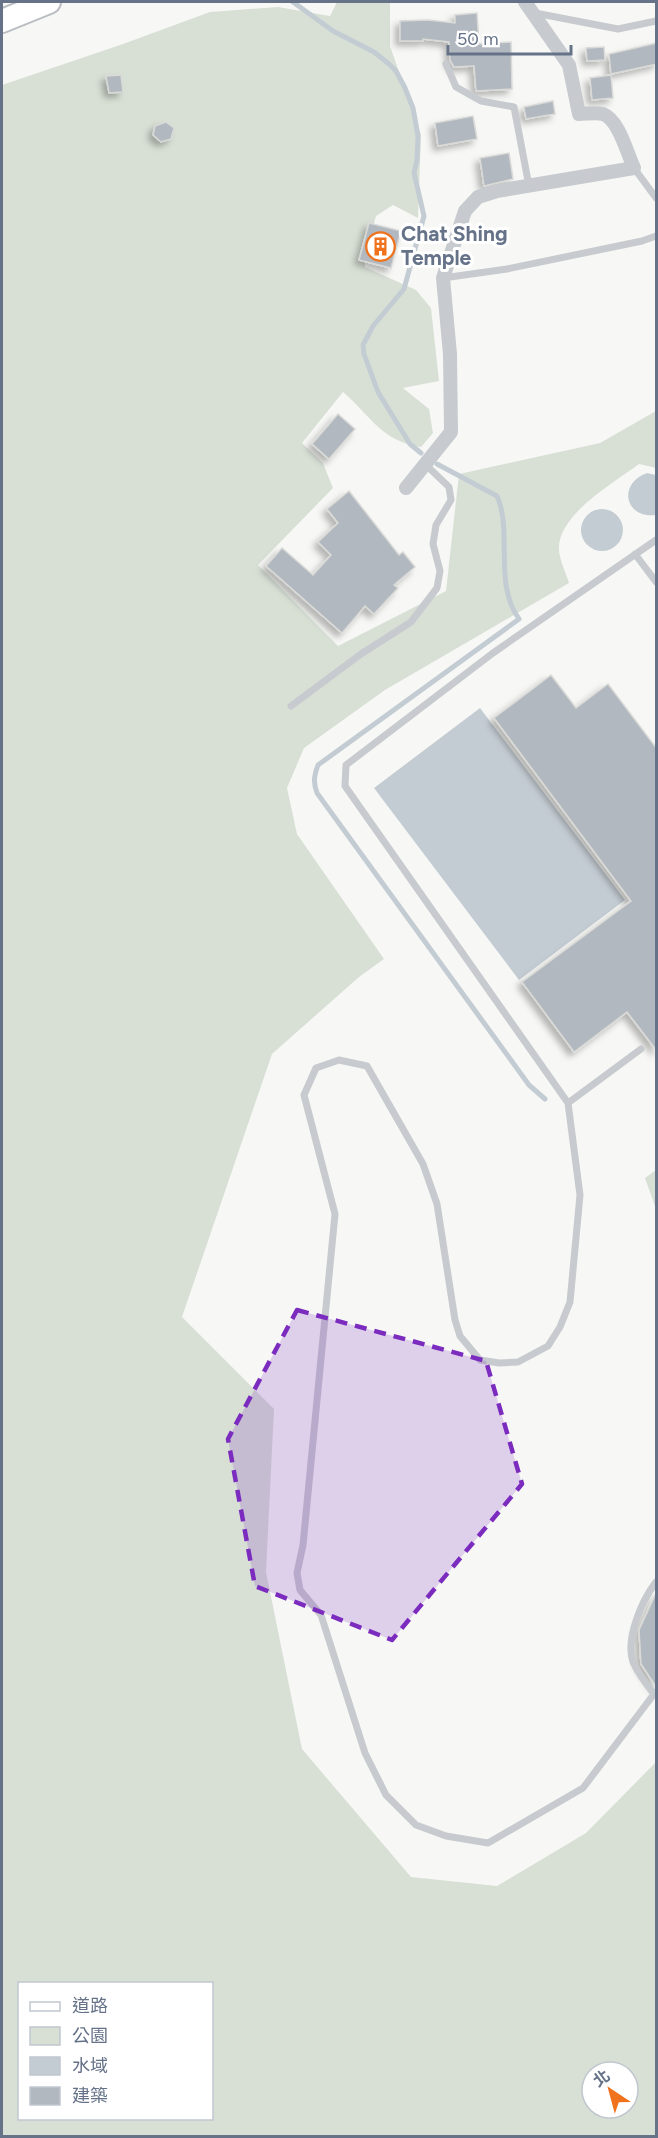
<svg xmlns="http://www.w3.org/2000/svg" width="658" height="2138" font-family="Figtree,'Noto Sans TC',sans-serif">
  <defs>
    <filter id="shadow"><feDropShadow dx="-4.5" dy="4.5" stdDeviation="3" flood-color="#0004"/></filter>
  </defs>
  <rect width="100%" height="100%" fill="#f7f8f5"/>
  <!-- green -->
  <path fill="#d8e0d6" fill-rule="evenodd" d="M337 2H390V46L421 135 418 218 393 205 376 216 365 256V267L416 290 431 308 439 381 403 388 429 409 433 433 421 447C381 441 371 416 343 392L302 443 323 463 333 488 258 565 338 646 446 591 459 474 600 443 656 411V468L639 464C614 483 556 515 559 551 560 561 566 573 569 583L385 690 304 748 287 788 297 834 384 959 359 977 272 1054 182 1317 274 1409 266 1572 302 1749 411 1877 497 1886 586 1833 656 1762V2136H2V85L123 44 210 12 278 7 330 16ZM20 1984H212V2118H20ZM592 2072H628V2108H592Z
    M656 1170V1209L645 1178Z"/>
  <!-- water -->
  <path fill="#c4ccd3" d="M647 473 656 475V515C625 519 617 484 647 473Z
    M581 530a21 21 0 1 1 42 0a21 21 0 1 1-42 0Z
    M480 708 625 900 519 980 374 788Z"/>
  <g fill="none" stroke-linecap="round" stroke-linejoin="round">
    <!-- stream -->
    <path stroke="#c4ccd3" stroke-width="5" d="M293 2 333 31 374 52 389 64 396 71 405 88 413 108 418 136 417 160 414 173 424 216 404 289 373 326 363 345 364 354 378 392 410 444 421 453
      M437 464 497 496C513 532 493 583 519 619L318 765C314 776 313 782 317 793L529 1085 545 1099"/>
  </g>
  <!-- building -->
  <path fill="#b2b8bf" stroke="#d9dad7" stroke-width="1.5" filter="url(#shadow)" d="M477 13 479 44 511 42 512 89 476 91 474 66 454 67 450 60 449 42 423 39V41H400V21L428 20 455 23V15Z
    M657 43V64L611 74 609 54Z
    M604 47 605 60 587 61 586 48Z
    M121 75 123 92 109 93 106 76Z
    M611 75 613 98 592 100 590 78Z
    M553 101 555 114 526 119 524 107Z
    M473 116 477 139 438 146 435 123Z
    M166 122 174 128 171 139 161 142 153 135 155 126Z
    M509 153 513 179 484 186 480 158Z
    M369 223 401 231 391 268 359 260Z
    M338 414 355 429 329 459 312 444Z
    M349 491 399 555 403 552 415 567 394 585 398 588 374 614 365 606 342 633 266 566 282 548 313 575 331 555 318 542 338 523 327 509Z
    M551 675 576 708 608 684 657 749V1051L627 1012 574 1052 522 982 631 901 494 718Z
    M657 1591V1688L641 1664 639 1630Z"/>
  <g fill="none" stroke-linecap="round" stroke-linejoin="round">
    <defs>
      <path id="primary" d="M2 21 49 2"/>
    </defs>
    <!-- primary casing -->
    <use href="#primary" stroke="#babdc2" stroke-width="26"/>
    <!-- service -->
    <path stroke="#c7cace" stroke-width="7" d="M535 13 618 29 656 21
      M446 64 456 87 481 101 514 107 529 186
      M634 168 656 198
      M443 278 507 269 642 241 656 236
      M656 540 493 653 346 765 345 786 568 1103 580 1195 570 1302 560 1327 548 1346 518 1362 499 1363 480 1360 460 1336 455 1320 437 1204 423 1164 367 1066 339 1060 316 1068 304 1095 335 1214 303 1545 297 1573 300 1590 321 1615 365 1753 386 1795 416 1825 446 1836 488 1843 583 1788 654 1694C646 1684 638 1674 633 1662 625 1639 642 1600 656 1582
      M635 554 656 582
      M291 706 361 654 411 622 437 588 440 571 433 544 436 525 451 500 449 487 426 465
      M568 1103 641 1049"/>
    <!-- minor -->
    <path stroke="#c7cace" stroke-width="14" d="M406 488 451 432 450 354 443 278 465 211 478 197 497 191 634 168C627 153 619 120 603 114 596 112 586 114 579 114L569 65 525 2"/>
    <!-- primary -->
    <use href="#primary" stroke="#fff" stroke-width="22"/>
  </g>
  <!-- marked area -->
  <path fill="#7b2cbf" fill-opacity="0.2" stroke="#7b2cbf" stroke-width="4.5" stroke-dasharray="12 8" stroke-linejoin="round" d="M297 1310 486 1361 522 1484 392 1640 255 1586 228 1439Z"/>
  <!-- icons -->
  <defs>
    <symbol id="building-ring" viewBox="-11 -11 22 22"><circle r="9.5" fill="#fff" stroke="#f0721d" stroke-width="1.5"/><path d="M-4-6H4V6H1V3H-1V6H-4ZM-2.5-4.3h1.7v1.8h-1.7ZM.8-4.3h1.7v1.8H.8ZM-2.5-1h1.7V.8h-1.7ZM.8-1h1.7V.8H.8Z" fill="#f0721d"/></symbol>
  </defs>
  <g fill-rule="evenodd">
    <use href="#building-ring" x="364" y="230" width="33" height="33"/>
  </g>
  <g text-anchor="middle" stroke-width="6" stroke-linejoin="round" paint-order="stroke">
    <!-- poi labels -->
    <g font-size="21" font-weight="bold" fill="#657288" stroke="#fff" text-anchor="start">
      <text x="401" y="241">Chat Shing<tspan x="401" dy="24">Temple</tspan></text>
    </g>
  </g>
  <!-- border -->
  <rect width="658" height="2138" fill="none" stroke="#657288" stroke-width="6"/>
  <!-- legend -->
  <rect x="18" y="1982" width="195" height="138" fill="#ffffff" stroke="#c1c7cf" stroke-width="1.5"/>
  <rect x="30" y="2002" width="30" height="9" fill="#ffffff" stroke="#c1c7cf" stroke-width="1.5"/>
  <text x="72" y="2012" font-size="18" fill="#657288">道路</text>
  <rect x="30" y="2027" width="30" height="18" fill="#d8e0d6" stroke="#c1c7cf" stroke-width="1.5"/>
  <text x="72" y="2042" font-size="18" fill="#657288">公園</text>
  <rect x="30" y="2057" width="30" height="18" fill="#c4ccd3" stroke="#c1c7cf" stroke-width="1.5"/>
  <text x="72" y="2072" font-size="18" fill="#657288">水域</text>
  <rect x="30" y="2087" width="30" height="18" fill="#b2b8bf" stroke="#c1c7cf" stroke-width="1.5"/>
  <text x="72" y="2102" font-size="18" fill="#657288">建築</text>
  <!-- north arrow -->
  <g transform="translate(610 2090) rotate(324)"><circle r="28" fill="#ffffff" stroke="#c1c7cf" stroke-width="1.5"/>
  <path d="M0-4.5L10 22L0 15L-10 22Z" fill="#f0721d"/>
  <text y="-9" font-size="16" font-weight="bold" text-anchor="middle" fill="#657288">北</text>
  </g>
  <!-- scale -->
  <path d="M448 45v9h123v-9" fill="none" stroke="#657288" stroke-width="3"/>
  <text x="457" y="45" font-size="18" fill="#657288" stroke="#ffffff" stroke-width="4.5" paint-order="stroke">50 m</text>
</svg>
